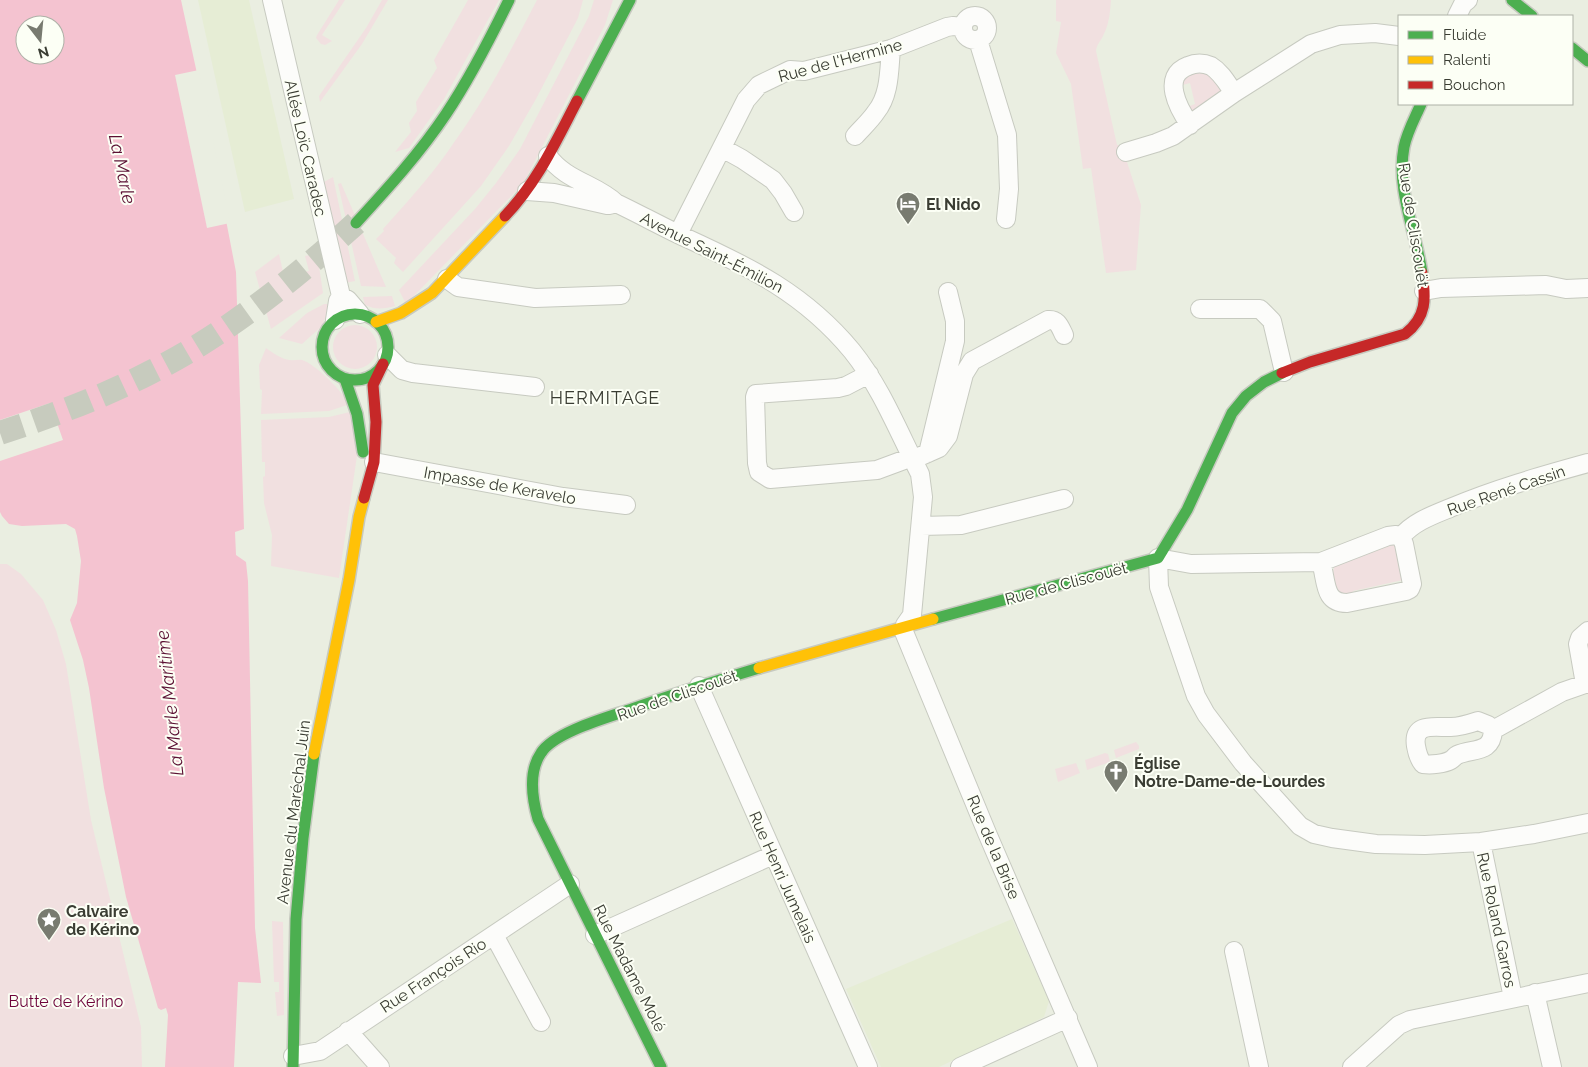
<svg xmlns="http://www.w3.org/2000/svg" width="1588" height="1067" font-family="Raleway,sans-serif">
  <rect width="100%" height="100%" fill="#eaeee1"/>
  <!-- built -->
  <path fill="#e6edd5" d="M198 0H249L294 199 245 212Z
    M1012 919 1049 1001 1044 1017 939 1067H881L846 989Z"/>
  <!-- green -->
  <path fill="#f1e0e0" d="M339 0H345L322 35 332 41 325 45 321 44 316 38 317 35Z
    M382 0H388L362 44 320 102 319 96 366 28Z
    M468 0H499L444 99 409 148 395 152 411 132 409 123 417 111 416 102 437 68 434 60Z
    M537 0H583L578 18 536 99 509 146 481 186 403 272 394 263 396 258 376 239 384 231 383 229C408 201 434 173 455 141 487 97 512 48 537 0Z
    M594 0H613L605 25 523 184 406 304 399 290 475 209 496 183 520 149 589 16Z
    M1056 0H1111C1110 13 1109 25 1103 36 1100 42 1097 44 1096 51L1117 145H1123L1127 162 1141 205 1136 270 1106 273 1091 168 1083 169 1071 84 1056 53 1061 22 1056 21Z
    M1193 70 1217 76 1223 95 1195 115 1184 108 1195 104 1190 83 1179 86 1180 82Z
    M333 177 355 281 345 283 322 183Z
    M341 183 386 287 361 286 338 184Z
    M317 253 323 293 271 329 255 272 279 254 284 276 309 271 305 256Z
    M392 296 395 306C384 309 376 310 365 305L363 297Z
    M324 304H331L322 326 302 344 279 338 307 313Z
    M333 347a22 22 0 1 1 44 0a22 22 0 1 1-44 0Z
    M266 348C273 353 281 359 290 360 294 361 298 359 302 360 316 364 342 392 350 404L329 411 261 414 262 390 260 389 259 365Z
    M354 411 359 442 339 578 271 566 272 535 264 503 263 477 265 476V462H262L261 420 329 417Z
    M1390 541 1397 544 1403 580 1353 591V596L1345 597C1336 590 1331 580 1334 567L1338 563Z
    M0 564H7L21 574 43 600 56 630 66 664 91 820 141 1027 142 1067H0Z
    M1136 742 1139 746V749L1116 758 1114 750Z
    M1105 753 1108 754 1110 762 1087 770 1085 760Z
    M1076 763 1080 773 1058 782 1055 769Z
    M272 921 283 922 284 1015 277 1016 275 992H279V982H274Z"/>
  <!-- water -->
  <path fill="#f4c3d0" fill-rule="evenodd" d="M0 0H181L203 101 236 272 244 529 235 532 236 555 246 562 248 581 255 928 261 983 238 982 234 1067H165L168 1015 166 1008 161 1010 158 1008 126 897 104 788 89 688 83 660 70 620 77 603 81 561 77 536 75 529 66 524 22 526 9 524 2 516 0 512V461L63 440 50 403 0 420ZM25 25H55V55H25Z"/>
  <!-- pier -->
  <path fill="#eaeee1" d="M199 70 230 223 207 228 175 75Z"/>
  <g fill="none" stroke-linecap="round" stroke-linejoin="round">
    <!-- secondary-tunnel -->
    <path stroke="#c7cbbe" stroke-width="24" stroke-dasharray="24 12" stroke-linecap="butt" d="M0 433C51 416 103 397 151 372 227 334 294 279 356 223"/>
    <defs>
      <path id="street" d="M272 0 341 296 338 301 335 320
        M963 28a12 12 0 1 1 24 0a12 12 0 1 1-24 0Z
        M1457 16 1463 4 1468 0
        M978 40 1007 135 1009 189 1006 219
        M1190 125C1178 108 1161 76 1188 66 1195 63 1204 63 1211 66 1221 72 1227 83 1234 93
        M855 136C862 128 870 121 876 112 890 95 889 70 891 49
        M722 148 742 159 773 180 783 193 794 212
        M1126 152 1156 143 1173 136 1234 93 1311 44 1340 35 1375 33 1399 36
        M548 156C566 181 596 184 616 203 639 214 661 226 684 237 750 267 805 294 852 351 881 387 899 433 920 474L923 497 912 615 905 625 904 632 987 833 1088 1067
        M527 191 554 193 607 205H610
        M678 234 746 100 759 85 790 70 804 71 891 49 947 27 953 26 963 27
        M447 279 458 287 535 298 621 295
        M1424 291 1441 288 1546 285 1566 289 1588 288
        M341 296 348 300 360 314
        M1200 309H1260L1272 321 1284 372
        M387 355 402 370 413 373 535 387
        M869 374 846 386 838 388 756 394 755 397 757 463 759 472 770 479 877 470 904 460 921 456 939 448 948 436 964 374 972 361 1048 320C1058 319 1060 327 1064 335
        M928 453 955 341V321L948 292
        M374 462 563 497 626 505
        M1588 463C1541 476 1495 489 1450 508 1433 515 1413 522 1401 537L1396 535 1388 536 1321 562 1191 564 1158 558 1159 587 1196 696 1206 714 1243 763 1300 826 1314 834 1332 838 1376 844 1425 845 1481 842 1534 834 1588 823
        M921 526 961 525 1064 499
        M1321 562C1327 581 1323 603 1347 603L1406 591 1410 589 1412 584 1404 544 1401 537
        M1588 631 1580 638 1578 644 1585 684H1588
        M699 686 868 1067
        M1478 721 1488 725 1493 730C1492 754 1473 748 1457 755 1455 756 1453 759 1451 760 1444 764 1431 765 1423 764 1419 759 1417 752 1416 746 1412 721 1437 728 1451 727 1460 727 1469 724 1478 721Z
        M1493 730 1562 692 1585 684
        M1481 842 1513 998
        M494 935 541 1022
        M595 935 773 855
        M1234 951 1259 1067
        M1535 993 1552 1067
        M348 1031 380 1067
        M293 1056 320 1051 570 884
        M960 1067 1068 1018
        M1352 1067 1399 1025 1410 1020 1588 983"/>
      <path id="fast" d="M1512 0 1532 16
        M1572 48 1588 61
        M577 101 630 0
        M1421 104C1415 118 1407 132 1404 147 1396 189 1416 232 1422 273
        M356 223C388 188 420 153 446 114 470 78 490 39 509 0
        M322 347a33 33 0 1 1 66 0a33 33 0 1 1-66 0Z
        M345 379 357 414 363 452
        M933 619 1158 558 1187 510 1232 413 1246 396 1264 382 1282 373
        M293 1067 296 919 303 838 314 754
        M661 1067 538 819C532 798 528 772 541 753 554 732 609 717 632 709 674 694 716 681 759 668"/>
      <path id="slow" d="M376 322 401 313 432 293 505 216
        M759 668 933 619
        M314 754 349 580 359 517 364 498"/>
      <path id="jam" d="M505 216C537 183 556 141 577 101
        M1282 373 1310 362 1405 334C1427 317 1426 298 1422 273
        M364 498 374 462 376 422 373 385 383 364"/>
    </defs>
    <!-- street casing -->
    <use href="#street" stroke="#c7cac0" stroke-width="20"/>
    <!-- fast casing -->
    <use href="#fast" stroke="#c7cac0" stroke-width="14"/>
    <!-- slow casing -->
    <use href="#slow" stroke="#c7cac0" stroke-width="14"/>
    <!-- jam casing -->
    <use href="#jam" stroke="#c7cac0" stroke-width="14"/>
    <!-- street -->
    <use href="#street" stroke="#fcfcfa" stroke-width="18"/>
    <!-- fast -->
    <use href="#fast" stroke="#4caf50" stroke-width="11"/>
    <!-- slow -->
    <use href="#slow" stroke="#ffc107" stroke-width="11"/>
    <!-- jam -->
    <use href="#jam" stroke="#c62828" stroke-width="11"/>
  </g>
  <!-- icons -->
  <defs>
    <symbol id="hotel-pin" viewBox="-11 -11 22 30"><path d="M0 17L-7.5 6A9.5 9.5 0 1 1 7.5 6Z" fill="#787b70" stroke="#fcfff5"/><path d="M-6-4.5h1.5V1H6V5H4.5V3h-9V5H-6ZM-4 0a1.8 1.8 0 1 1 3.6 0ZM.5 0V-2.5h3Q6-2.5 6 0Z" fill="#fff"/></symbol>
    <symbol id="church-pin" viewBox="-11 -11 22 30"><path d="M0 17L-7.5 6A9.5 9.5 0 1 1 7.5 6Z" fill="#787b70" stroke="#fcfff5"/><path d="M-1.2-6h2.4v3.5h3.3v2.4h-3.3V6h-2.4V-.1h-3.3v-2.4h3.3Z" fill="#fff"/></symbol>
    <symbol id="sight-pin" viewBox="-11 -11 22 30"><path d="M0 17L-7.5 6A9.5 9.5 0 1 1 7.5 6Z" fill="#787b70" stroke="#fcfff5"/><path d="M0-6L1.8-2.2L6-1.7L2.9 1.2L3.7 5.4L0 3.3L-3.7 5.4L-2.9 1.2L-6-1.7L-1.8-2.2Z" fill="#fff"/></symbol>
  </defs>
  <g fill-rule="evenodd">
    <use href="#hotel-pin" x="894" y="190" width="28" height="38"/>
    <use href="#church-pin" x="1102" y="758" width="28" height="38"/>
    <use href="#sight-pin" x="35" y="906" width="28" height="38"/>
  </g>
  <g text-anchor="middle" stroke-width="4" stroke-linejoin="round" paint-order="stroke">
    <!-- street labels -->
    <g font-size="16" fill="#3a3d33" stroke="#fcfff5">
      <text transform="translate(840 60) rotate(-15)" y="6">Rue de l'Hermine</text>
      <text transform="translate(306 148) rotate(77)" y="6">Allée Loïc Caradec</text>
      <text transform="translate(1414 225) rotate(81)" y="6">Rue de Cliscouët</text>
      <text transform="translate(712 252) rotate(27)" y="6">Avenue Saint-Émilion</text>
      <text transform="translate(500 485) rotate(10)" y="6">Impasse de Keravelo</text>
      <text transform="translate(1506 490) rotate(-19)" y="6">Rue René Cassin</text>
      <text transform="translate(1066 583) rotate(-15)" y="6">Rue de Cliscouët</text>
      <text transform="translate(677 695) rotate(-19)" y="6">Rue de Cliscouët</text>
      <text transform="translate(293 812) rotate(-83)" y="6">Avenue du Maréchal Juin</text>
      <text transform="translate(994 847) rotate(67)" y="6">Rue de la Brise</text>
      <text transform="translate(783 877) rotate(66)" y="6">Rue Henri Jumelais</text>
      <text transform="translate(1497 920) rotate(78)" y="6">Rue Roland Garros</text>
      <text transform="translate(630 968) rotate(63)" y="6">Rue Madame Molé</text>
      <text transform="translate(433 975) rotate(-33)" y="6">Rue François Rio</text>
    </g>
    <!-- poi labels -->
    <g font-size="16" font-weight="bold" fill="#3a3d33" stroke="#fcfff5" text-anchor="start">
      <text x="926" y="210">El Nido</text>
      <text x="1134" y="769">Église<tspan x="1134" dy="18">Notre-Dame-de-Lourdes</tspan></text>
      <text x="66" y="917">Calvaire<tspan x="66" dy="18">de Kérino</tspan></text>
    </g>
    <!-- park labels -->
    <g font-size="16" fill="#6e053b" stroke="#fcfff5">
      <text x="66" y="1007">Butte de Kérino</text>
    </g>
    <!-- water labels -->
    <g font-size="18" font-style="italic" fill="#5b1033" stroke="#fcfff5">
      <text transform="translate(122 169) rotate(78)" y="6">La Marle</text>
      <text transform="translate(170 703) rotate(-96)" y="6">La Marle Maritime</text>
    </g>
    <!-- neighbourhood labels -->
    <g font-size="18" letter-spacing="1" fill="#3a3d33" stroke="#fcfff5">
      <text x="605" y="404">HERMITAGE</text>
    </g>
  </g>
  <!-- legend -->
  <rect x="1398" y="15" width="175" height="90" fill="#fcfff5" stroke="#aeb1a7"/>
  <rect x="1408" y="31" width="25" height="8" fill="#4caf50" stroke="#aeb1a7"/>
  <text x="1443" y="40" font-size="15" fill="#3a3d33">Fluide</text>
  <rect x="1408" y="56" width="25" height="8" fill="#ffc107" stroke="#aeb1a7"/>
  <text x="1443" y="65" font-size="15" fill="#3a3d33">Ralenti</text>
  <rect x="1408" y="81" width="25" height="8" fill="#c62828" stroke="#aeb1a7"/>
  <text x="1443" y="90" font-size="15" fill="#3a3d33">Bouchon</text>
  <!-- north arrow -->
  <g transform="translate(40 40) rotate(164)"><circle r="24" fill="#fcfff5" stroke="#aeb1a7"/>
  <path d="M0-4L9 19L0 12L-9 19Z" fill="#787b70"/>
  <text y="-8" font-size="14" font-weight="bold" text-anchor="middle" fill="#3a3d33">N</text>
  </g>
</svg>
